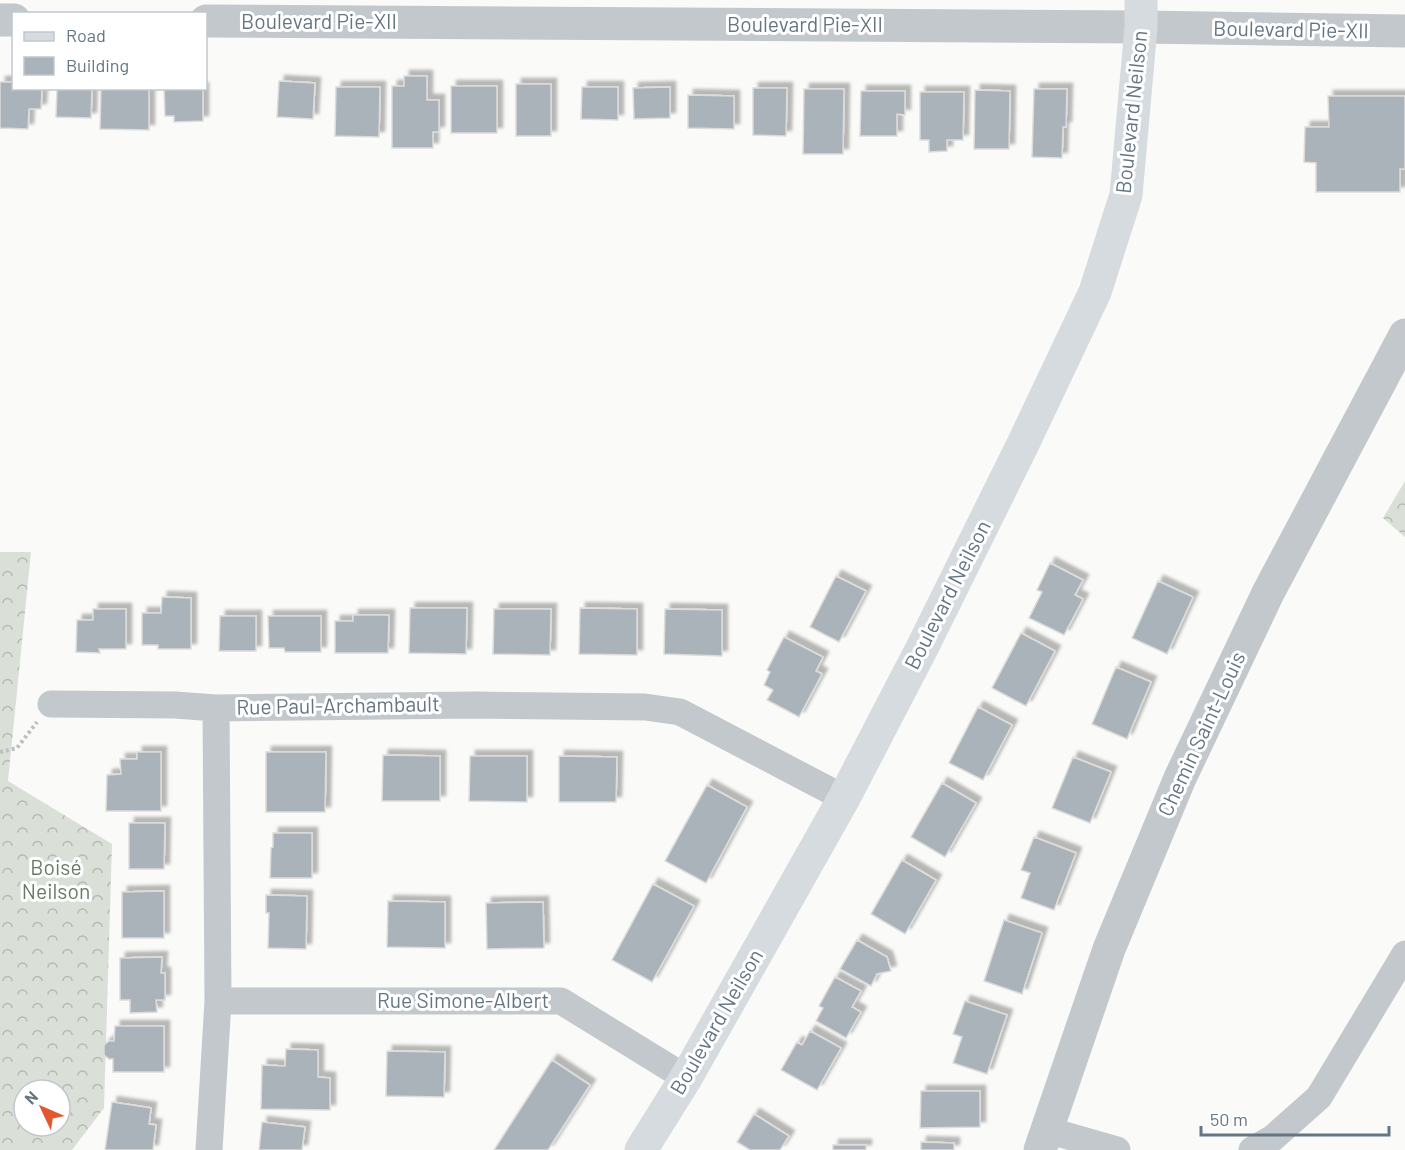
<svg xmlns="http://www.w3.org/2000/svg" width="1405" height="1150" font-family="Barlow,sans-serif">
  <defs>
    <pattern id="forest-crowns" width="20" height="18" patternUnits="userSpaceOnUse" patternTransform="scale(1.5)"><rect width="20" height="18" fill="#dadfd7"/><path d="M2 6a3 3 0 1 1 6 0M12 15a3 3 0 1 1 6 0" fill="none" stroke="#b4b9b4"/></pattern>
    <filter id="shadow"><feDropShadow dx="5.5" dy="-5.5" stdDeviation="1.5" flood-color="#0004"/></filter>
  </defs>
  <rect width="100%" height="100%" fill="#fafaf8"/>
  <!-- forest -->
  <path fill="url(#forest-crowns)" fill-rule="evenodd" d="M1405 481V537L1383 518Z
    M0 552H31L8 781 112 844 104 1108 72 1150H0ZM24 1090H60V1126H24Z"/>
  <!-- building -->
  <path fill="#aab3b9" stroke="#dcdcda" stroke-width="1.5" filter="url(#shadow)" d="M404 76H427V100H439V132H433V148H392V86H404Z
    M279 81 315 83 313 119 277 117Z
    M0 82H14V88H42L41 109H29L28 129 0 128Z
    M516 84H551V136H516Z
    M451 86H497V133H451Z
    M336 87H380L379 137 335 136Z
    M582 87H618V120L581 119Z
    M670 87V118L634 119 633 88Z
    M57 88H92L91 118 56 117Z
    M101 88H149V130L100 129Z
    M164 88H203V121L174 122V116H165Z
    M753 88H787L786 136 753 135Z
    M804 89H844L843 154H803Z
    M1034 89H1067L1066 127H1063L1062 158 1032 157Z
    M975 90 1010 91 1009 149H974Z
    M861 91H905V115L897 114V136H860Z
    M920 92H964L963 140H947V151L929 152V140H920Z
    M688 95 734 96V129L688 128Z
    M1328 96H1405V169H1400V192H1316V163L1304 162 1305 127H1329Z
    M1050 563 1083 580 1075 595 1083 599 1064 635 1029 618 1042 592 1037 590Z
    M836 576 866 591 839 642 810 627Z
    M1158 581 1193 597 1167 654 1132 638Z
    M162 597 191 598V649H158V645H142V613H161Z
    M410 608H467L466 654 409 653Z
    M580 608 637 609V655L579 654Z
    M93 609H126V649H99L100 653 76 652 77 620H93Z
    M494 609H551L550 655 493 654Z
    M665 609 722 610V656L664 654Z
    M353 615H389L388 653H335V621H353Z
    M220 616H256V651H219Z
    M268 616H321V652H285L284 648H269Z
    M1021 633 1055 651 1026 706 992 688Z
    M784 637 823 657 816 671 822 674 799 717 767 700 773 690 764 685 770 672 767 670Z
    M1116 667 1151 682 1127 739 1092 724Z
    M978 707 1012 725 983 780 949 763Z
    M137 752H161V811H106L107 775 121 774 120 759H137Z
    M266 752H326L325 812H266Z
    M383 755 440 756V801H382Z
    M470 756H527V802L469 801Z
    M559 756 617 757 616 802H559Z
    M1073 757 1111 772 1090 823 1052 808Z
    M942 783 976 803 945 857 911 837Z
    M707 785 747 807 706 883 665 861Z
    M129 823H165L164 869H129Z
    M273 833H312V878H270L271 848 273 847Z
    M1034 837 1076 853 1054 910 1021 898 1030 873 1021 870Z
    M902 860 936 880 905 934 871 914Z
    M653 884 694 906 652 982 612 960Z
    M164 891V938H122V892Z
    M266 895 307 896 306 949 268 948 269 913H266Z
    M388 901 445 902V948L387 947Z
    M543 902 544 948 487 949 486 903Z
    M1004 920 1042 933 1022 994 984 981Z
    M857 940 887 957 891 971 877 974 871 986 840 969Z
    M162 957 161 973H165V1000H156L157 1012 130 1013V1000H120V958Z
    M835 977 861 991 852 1007 861 1012 846 1038 816 1021 823 1008 819 1006Z
    M965 1001 1007 1015 987 1074 953 1063 962 1037 953 1034Z
    M115 1026H164V1072H113V1059H109L104 1055V1045L109 1041H114Z
    M810 1031 841 1048 817 1090 781 1070 797 1042 802 1045Z
    M286 1049 318 1050V1077L330 1078V1110L261 1109 262 1065 285 1066Z
    M387 1051 445 1052 444 1097 386 1096Z
    M552 1060 590 1085 548 1150H494Z
    M921 1091H980V1127L920 1128Z
    M112 1102 151 1108 149 1124 156 1125 153 1150H105Z
    M754 1114 789 1136 780 1150H750L737 1142Z
    M262 1122 305 1127 302 1150H259Z
    M921 1142 954 1143V1150H921Z
    M833 1145H866V1150H833Z"/>
  <g fill="none" stroke-linecap="round" stroke-linejoin="round">
    <!-- path -->
    <path stroke="#bbbfc2" stroke-width="4" stroke-dasharray="3 3" stroke-linecap="butt" d="M0 752 17 748 37 722"/>
    <!-- minor -->
    <path stroke="#c3c8cc" stroke-width="27" d="M51 704 175 705 216 708 474 705 645 707 680 712 844 798
      M218 1001H561L686 1078
      M1047 1130 1117 1150
      M209 1150 218 1001 216 708
      M1252 1150 1273 1138 1319 1097 1405 954"/>
    <!-- tertiary -->
    <path stroke="#c3c8cc" stroke-width="33" d="M0 20H14
      M206 21 1141 27 1405 31
      M1040 1150 1109 949 1180 778 1268 593 1405 335"/>
    <!-- secondary -->
    <path stroke="#d6dbdf" stroke-width="33" d="M641 1150 686 1078 844 798 922 648 1023 444 1095 292 1126 195 1141 27V0"/>
  </g>
  <g text-anchor="middle" stroke-width="6" stroke-linejoin="round" paint-order="stroke">
    <!-- street labels -->
    <g font-size="21" fill="#657683" stroke="#fff">
      <text x="319" y="29">Boulevard Pie-XII</text>
      <text x="805" y="32">Boulevard Pie-XII</text>
      <text transform="translate(1291 30) rotate(1)" y="7">Boulevard Pie-XII</text>
      <text transform="translate(1132 112) rotate(-84)" y="7">Boulevard Neilson</text>
      <text transform="translate(948 595) rotate(-63)" y="7">Boulevard Neilson</text>
      <text transform="translate(338 706) rotate(-1)" y="7">Rue Paul-Archambault</text>
      <text transform="translate(1202 734) rotate(-65)" y="7">Chemin Saint-Louis</text>
      <text x="463" y="1008">Rue Simone-Albert</text>
      <text transform="translate(717 1022) rotate(-60)" y="7">Boulevard Neilson</text>
    </g>
    <!-- park labels -->
    <g font-size="21" fill="#687a64" stroke="#fff">
      <text x="56" y="875">Boisé<tspan x="56" dy="24">Neilson</tspan></text>
    </g>
  </g>
  <!-- legend -->
  <rect x="12" y="12" width="195" height="78" fill="#ffffff" stroke="#c1c8cd" stroke-width="1.5"/>
  <rect x="24" y="32" width="30" height="9" fill="#d6dbdf" stroke="#c1c8cd" stroke-width="1.5"/>
  <text x="66" y="42" font-size="18" fill="#657683">Road</text>
  <rect x="24" y="57" width="30" height="18" fill="#aab3b9" stroke="#c1c8cd" stroke-width="1.5"/>
  <text x="66" y="72" font-size="18" fill="#657683">Building</text>
  <!-- north arrow -->
  <g transform="translate(42 1108) rotate(314)"><circle r="28" fill="#ffffff" stroke="#c1c8cd" stroke-width="1.5"/>
  <path d="M0-4.5L10 22L0 15L-10 22Z" fill="#e4572e"/>
  <text y="-9" font-size="16" font-weight="bold" text-anchor="middle" fill="#657683">N</text>
  </g>
  <!-- scale -->
  <path d="M1201 1126v9h188v-9" fill="none" stroke="#657683" stroke-width="3"/>
  <text x="1210" y="1126" font-size="18" fill="#657683" stroke="#ffffff" stroke-width="4.5" paint-order="stroke">50 m</text>
</svg>
